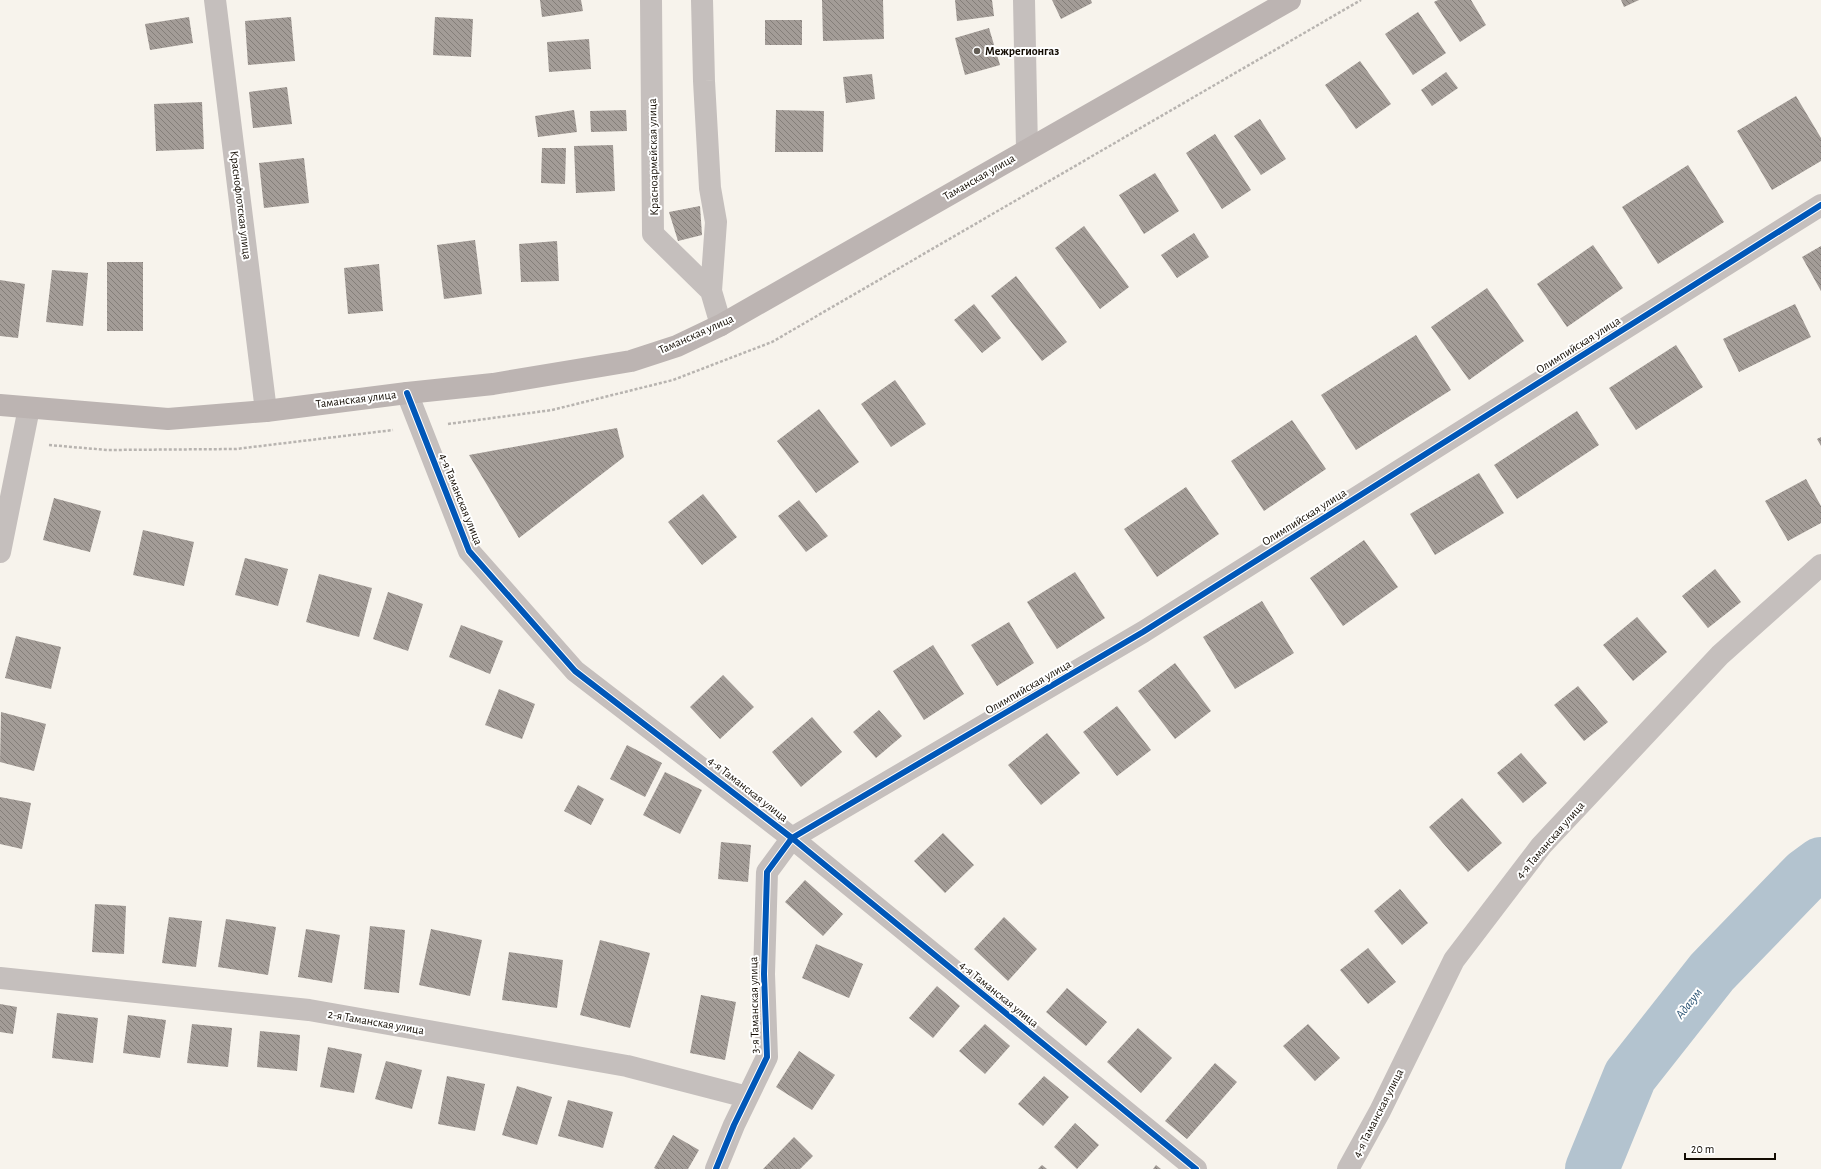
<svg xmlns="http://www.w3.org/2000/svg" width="1821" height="1169" font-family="'Alegreya Sans',sans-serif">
  <defs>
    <pattern id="building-back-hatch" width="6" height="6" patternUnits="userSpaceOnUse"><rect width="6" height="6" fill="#a39c97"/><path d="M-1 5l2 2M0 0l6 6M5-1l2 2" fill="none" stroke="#847e79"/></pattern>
  </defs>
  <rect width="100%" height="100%" fill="#f7f3ec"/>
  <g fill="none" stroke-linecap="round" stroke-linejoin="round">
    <!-- river -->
    <path stroke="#b3c3cf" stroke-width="54" d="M1592 1169 1630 1076 1712 972 1806 875 1821 864"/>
  </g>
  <!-- building -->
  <path fill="url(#building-back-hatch)" d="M540 0H581L583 11 542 17Z
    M822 0H883L884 39 823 41Z
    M955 0H992L994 16 957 21Z
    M1052 0H1091L1092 3 1061 19Z
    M1438 0H1471L1486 25 1460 42 1434 2Z
    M1621 0H1639L1624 7Z
    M1418 12 1446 53 1413 75 1385 34Z
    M189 17 193 43 150 50 145 24Z
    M291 17 295 61 248 65 245 21Z
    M435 17 473 19 471 57 433 55Z
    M765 20H802V45H765Z
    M989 28 1000 65 965 75 955 38Z
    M589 39 591 69 549 72 547 42Z
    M1360 61 1391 104 1356 129 1325 85Z
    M1446 72 1458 88 1432 106 1421 90Z
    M872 74 875 99 846 103 843 77Z
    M287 87 292 124 253 128 249 92Z
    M1796 96 1821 138V161L1772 190 1737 131Z
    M202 102 204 149 156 151 154 104Z
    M574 110 577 132 538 137 535 116Z
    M626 110 627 131 591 132 590 111Z
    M776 110 824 111 823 152H775Z
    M1260 119 1286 159 1261 175 1234 136Z
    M1215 134 1251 190 1222 209 1186 153Z
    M613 145 615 191 576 193 574 146Z
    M542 148H566L565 184 541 183Z
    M304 158 309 203 264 208 259 163Z
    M1688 165 1724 222 1658 264 1622 207Z
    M1155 173 1179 211 1144 234 1119 195Z
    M700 206 702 235 678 241 669 212Z
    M1084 226 1129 287 1100 309 1055 248Z
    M1194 233 1209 257 1177 278 1161 255Z
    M475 240 482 294 444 299 437 245Z
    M557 241 559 281 521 282 519 244Z
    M1593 245 1623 288 1567 327 1537 284Z
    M1821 246V291L1802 257Z
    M107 262H143V331H107Z
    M379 264 383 311 348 314 344 268Z
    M52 270 88 273 83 326 46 322Z
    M1016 276 1067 342 1042 361 991 296Z
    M0 280 25 284 18 338 0 336Z
    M1487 288 1524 341 1469 380 1431 327Z
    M974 304 1001 338 982 353 954 320Z
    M1795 304 1811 337 1739 372 1723 339Z
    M1416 335 1451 390 1356 450 1321 395Z
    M1676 345 1703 387 1636 430 1609 388Z
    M895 380 926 424 891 447 861 404Z
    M819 409 859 462 816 493 777 441Z
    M1577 411 1599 445 1517 499 1494 465Z
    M1292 420 1326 469 1264 511 1231 461Z
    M617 428 624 457 519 538 469 455Z
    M1821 437V446L1817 439Z
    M1479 473 1504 513 1435 555 1410 514Z
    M1806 479 1821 506V523L1788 541 1765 501Z
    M1186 487 1219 534 1157 577 1124 529Z
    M703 494 737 537 702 565 668 522Z
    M54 498 101 511 90 552 43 540Z
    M799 500 828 536 806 552 778 516Z
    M143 530 194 542 184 586 133 575Z
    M1364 540 1398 587 1343 626 1310 578Z
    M245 558 288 569 278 606 235 595Z
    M1715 569 1741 602 1708 628 1682 596Z
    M1075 572 1105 618 1057 649 1027 602Z
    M319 574 372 588 359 637 306 622Z
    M388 592 423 604 408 651 373 639Z
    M1262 601 1294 653 1235 689 1203 637Z
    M1637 617 1667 652 1633 681 1603 645Z
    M1009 622 1034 663 997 686 971 645Z
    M461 625 503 641 490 674 449 657Z
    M16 636 61 647 51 689 5 678Z
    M933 645 964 694 924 720 893 671Z
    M1175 663 1211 711 1175 739 1138 691Z
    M723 675 754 707 720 739 690 707Z
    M1578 686 1608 722 1584 741 1554 705Z
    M499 689 535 704 522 739 485 725Z
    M1117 706 1151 750 1117 776 1083 732Z
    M879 710 902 736 876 758 853 732Z
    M1 712 46 724 34 771 0 762Z
    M812 717 842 752 801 787 772 752Z
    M1047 733 1080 773 1041 805 1008 765Z
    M627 745 662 763 645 797 610 779Z
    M1521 753 1547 783 1523 803 1497 773Z
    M665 772 702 790 680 834 643 815Z
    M578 785 604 799 591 825 564 811Z
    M0 797 31 803 22 849 0 844Z
    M1462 798 1502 843 1468 872 1429 827Z
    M943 833 974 865 945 893 914 861Z
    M721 842 751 845 748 882 718 879Z
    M805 880 843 914 823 936 785 902Z
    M1400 889 1428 923 1402 945 1374 911Z
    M95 904 126 906 124 954 92 952Z
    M169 917 202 921 196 967 162 963Z
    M1004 917 1037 949 1008 981 974 949Z
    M226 919 276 927 268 975 218 967Z
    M370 926 405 930 399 993 364 989Z
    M306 929 340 935 332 983 298 977Z
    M431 929 482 940 470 996 419 985Z
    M600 940 650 953 630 1028 580 1015Z
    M816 944 863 964 849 998 802 978Z
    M1368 948 1396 982 1368 1004 1340 970Z
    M509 952 563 960 557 1008 502 1000Z
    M937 986 960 1006 933 1038 909 1018Z
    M1067 988 1107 1022 1086 1046 1046 1012Z
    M701 995 736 1002 725 1060 690 1053Z
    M0 1004 17 1007 13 1034 0 1032Z
    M57 1013 98 1018 93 1063 52 1058Z
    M128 1015 166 1020 160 1058 123 1053Z
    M192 1024 232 1028 228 1067 187 1063Z
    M985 1024 1010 1046 985 1074 959 1051Z
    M1308 1024 1340 1058 1315 1081 1283 1046Z
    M1138 1028 1172 1058 1141 1093 1107 1062Z
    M260 1031 300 1035 297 1071 257 1067Z
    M328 1047 362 1054 354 1093 320 1087Z
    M799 1051 835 1075 812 1110 776 1087Z
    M386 1061 422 1070 412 1109 375 1099Z
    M1215 1063 1237 1082 1187 1139 1165 1121Z
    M447 1076 485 1084 475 1131 438 1124Z
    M1044 1076 1069 1097 1043 1126 1018 1104Z
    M517 1086 552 1097 537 1145 502 1135Z
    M568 1100 613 1112 603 1148 558 1136Z
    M1075 1123 1099 1145 1077 1169 1054 1147Z
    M673 1135 699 1150 688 1169H656L654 1168Z
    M794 1137 813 1156 800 1169H763Z
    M1042 1165 1047 1169H1038Z
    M1156 1165 1161 1169H1153Z"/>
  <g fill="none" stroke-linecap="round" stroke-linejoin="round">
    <!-- path -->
    <path stroke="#b8b4b0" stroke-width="2.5" stroke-dasharray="3 2" stroke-linecap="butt" d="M448 424 552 410 673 380 772 342 1361 0
      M49 445 107 450 236 449 393 430"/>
    <!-- minor -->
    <path stroke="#c5bfbd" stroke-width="22" d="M215 0 266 411
      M651 0 653 234 711 291
      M702 0 704 81 710 188 716 222 711 291 721 325
      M1024 0 1027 149
      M407 393 469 551 575 671 792 838 1196 1169
      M0 552 29 408
      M0 978 309 1010 627 1066 747 1097
      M716 1169 734 1125 767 1057 764 974 767 872 792 838 1143 632 1821 205
      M1348 1169 1380 1111 1454 960 1541 846 1720 655 1821 565"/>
    <!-- secondary -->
    <path stroke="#bcb4b2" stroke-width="22" d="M0 405 168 419 266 411 407 393 493 384 631 361 677 346 721 325 1290 0"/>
    <defs>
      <path id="cycleway" d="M407 393 469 551 575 671 792 838 1196 1169
        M716 1169 734 1125 767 1057 764 974 767 872 792 838 1143 632 1821 205"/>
    </defs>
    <!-- cycleway casing -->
    <use href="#cycleway" stroke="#fff" stroke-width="8"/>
    <!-- cycleway -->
    <use href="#cycleway" stroke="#0057b8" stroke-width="6"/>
  </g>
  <!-- markers -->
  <circle fill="#635d55" stroke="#fff" stroke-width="1.5" cx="977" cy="51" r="4"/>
  <g text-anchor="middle" stroke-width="4" stroke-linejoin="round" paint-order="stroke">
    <!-- poi labels -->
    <g font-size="12" font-weight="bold" fill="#130c03" stroke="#fff" text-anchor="start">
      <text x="985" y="55">Межрегионгаз</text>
    </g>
    <!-- street labels -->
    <g font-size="12" fill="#130c03" stroke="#fff">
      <text transform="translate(653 157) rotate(-91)" y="4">Красноармейская улица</text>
      <text transform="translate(979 177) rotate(-30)" y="4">Таманская улица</text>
      <text transform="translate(241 205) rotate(83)" y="4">Краснофлотская улица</text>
      <text transform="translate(696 334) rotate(-24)" y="4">Таманская улица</text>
      <text transform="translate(1578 345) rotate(-32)" y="4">Олимпийская улица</text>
      <text transform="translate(356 399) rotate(-7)" y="4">Таманская улица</text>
      <text transform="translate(461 499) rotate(68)" y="4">4-я Таманская улица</text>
      <text transform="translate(1304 517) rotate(-32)" y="4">Олимпийская улица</text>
      <text transform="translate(1028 687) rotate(-30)" y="4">Олимпийская улица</text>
      <text transform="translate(748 789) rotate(38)" y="4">4-я Таманская улица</text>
      <text transform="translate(1550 840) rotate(-49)" y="4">4-я Таманская улица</text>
      <text transform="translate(999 994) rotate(39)" y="4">4-я Таманская улица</text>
      <text transform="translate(754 1005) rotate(-91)" y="4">3-я Таманская улица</text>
      <text transform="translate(376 1022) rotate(10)" y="4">2-я Таманская улица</text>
      <text transform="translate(1378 1113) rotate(-63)" y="4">4-я Таманская улица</text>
    </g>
    <!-- water labels -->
    <g font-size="13" font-style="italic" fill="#2a5373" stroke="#fff">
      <text transform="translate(1688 1003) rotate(-52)" y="5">Адагум</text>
    </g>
  </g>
  <!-- scale -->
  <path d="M1685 1153v6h90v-6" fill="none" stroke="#130c03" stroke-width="2"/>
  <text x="1691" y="1153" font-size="12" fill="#130c03" stroke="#ffffff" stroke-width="3" paint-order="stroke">20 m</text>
</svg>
